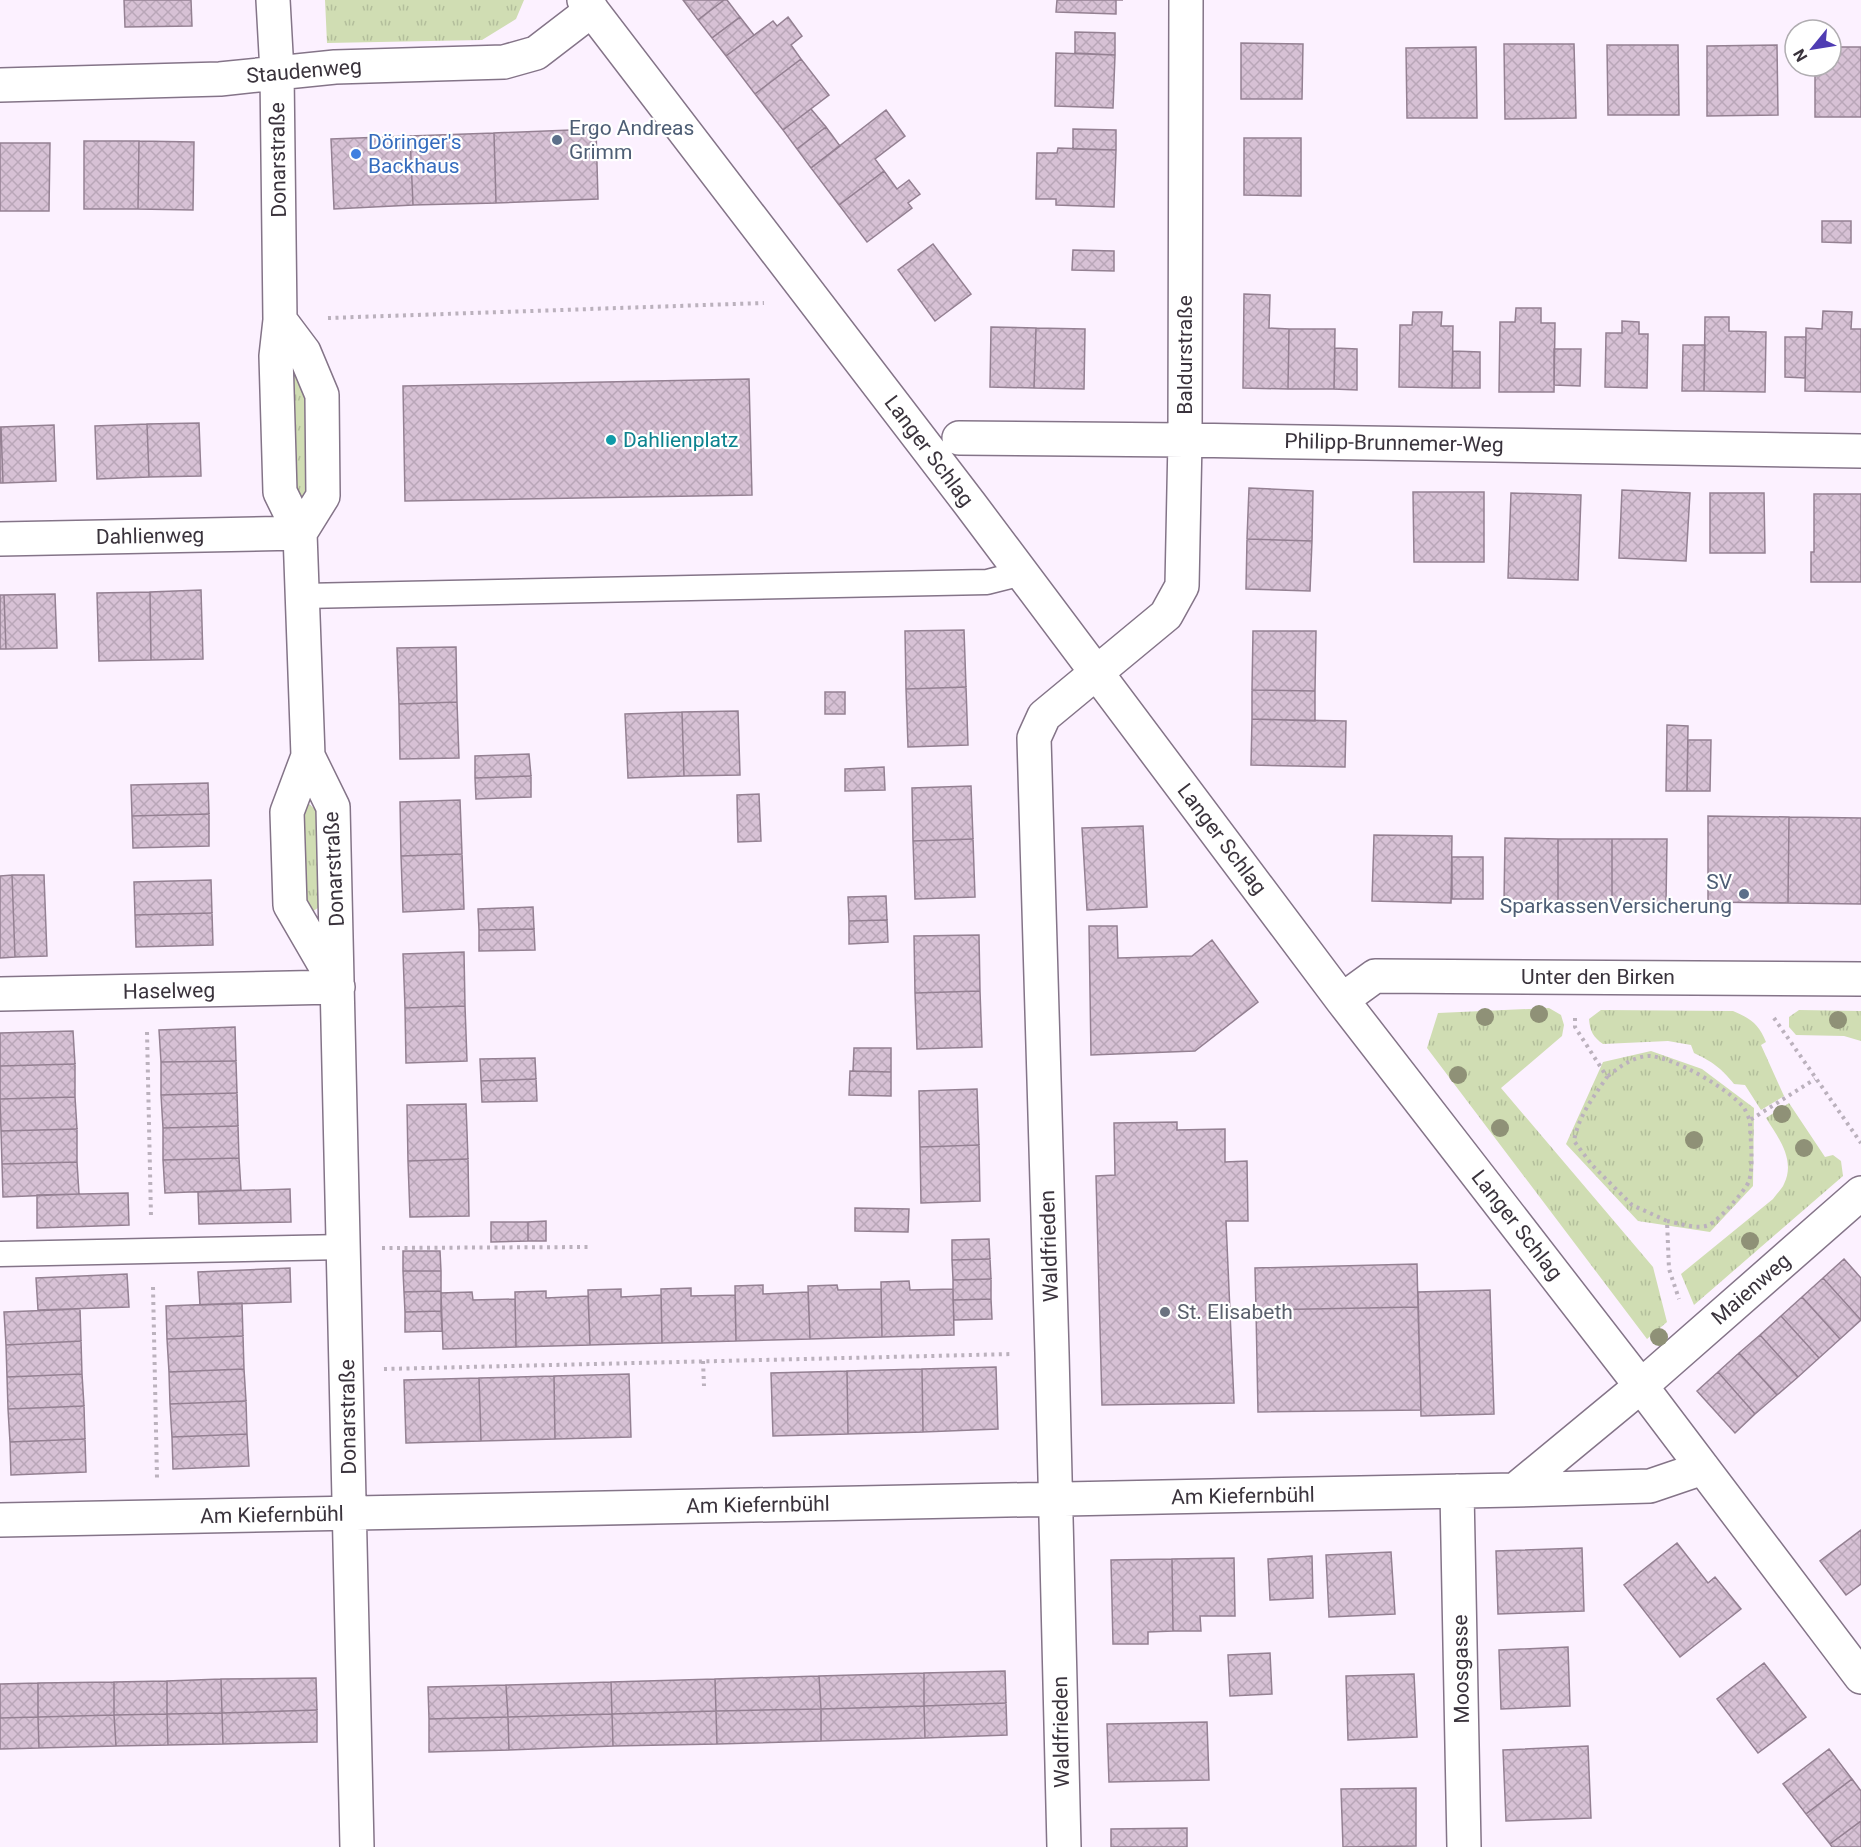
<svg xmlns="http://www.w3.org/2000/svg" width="1861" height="1847" font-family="Roboto,sans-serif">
  <defs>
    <pattern id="grass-tufts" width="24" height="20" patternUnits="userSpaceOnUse" patternTransform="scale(1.5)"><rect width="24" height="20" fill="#d0ddb3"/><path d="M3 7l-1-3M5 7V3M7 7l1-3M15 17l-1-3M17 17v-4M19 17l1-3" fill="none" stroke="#b3be9b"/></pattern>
    <pattern id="building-cross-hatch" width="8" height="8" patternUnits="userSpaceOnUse" patternTransform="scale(1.5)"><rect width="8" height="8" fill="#d7c1d5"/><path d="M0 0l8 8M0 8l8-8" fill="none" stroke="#b9a6b8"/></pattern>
  </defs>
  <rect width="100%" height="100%" fill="#fcf1ff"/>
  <!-- grass -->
  <path fill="url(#grass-tufts)" d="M325 0H524L516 19 482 40 327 43Z
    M283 356H298L314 397V504L299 513Z
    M309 804 322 815 325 903 309 914 296 903 294 814Z
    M1549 1008 1561 1015 1564 1025 1562 1036 1501 1088 1653 1267 1667 1322 1647 1339 1427 1048 1438 1013Z
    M1601 1010 1733 1011C1750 1018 1759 1024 1766 1042L1761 1045 1784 1096 1761 1110 1745 1085 1734 1084C1721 1068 1713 1062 1694 1053L1691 1045 1668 1041 1603 1044C1593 1037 1590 1031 1589 1019Z
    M1799 1010 1861 1011V1041L1844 1036 1796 1035 1789 1027V1017Z
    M1651 1051 1702 1069 1754 1108 1753 1186 1710 1232 1638 1221 1566 1144 1603 1062Z
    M1789 1103 1825 1157 1833 1155 1841 1161 1843 1176 1694 1305 1681 1274 1773 1199C1776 1194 1782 1189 1784 1184 1796 1160 1778 1137 1766 1118Z"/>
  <!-- building -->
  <path fill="url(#building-cross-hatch)" stroke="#948092" stroke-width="1.5" d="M124 0H191L192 26 125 27Z
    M683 0H724L698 20Z
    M724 0H727L740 17 712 38 698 20Z
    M1057 0H1123H1116V14L1056 12Z
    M740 17 754 35 726 56 712 38Z
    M788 17 802 36 791 45 801 59 755 94 726 56 773 21 777 26Z
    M1075 32 1115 33V55L1075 53Z
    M1241 43 1303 44 1302 99H1241Z
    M1504 44H1574L1576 118 1505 119Z
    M1607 45H1678L1679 115H1608Z
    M1777 45 1778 115 1707 116V46Z
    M1476 47 1477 118H1407L1406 48Z
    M1831 47H1861V117H1815V66H1831Z
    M1056 53 1115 55 1113 108 1055 106Z
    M801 59 829 95 783 130 755 94Z
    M811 109 826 127 797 149 783 130Z
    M886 110 905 136 875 159 884 171 839 205 811 168Z
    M826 127 840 146 811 168 797 149Z
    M596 129 598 199 496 203 494 133Z
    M1073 129 1116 130V150L1073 149Z
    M494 133 496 203 413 205 410 136Z
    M410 136 413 205 334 209 331 139Z
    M1244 138H1301V196L1244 195Z
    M84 141H139L138 209H84Z
    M139 141 194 142 193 210 138 209Z
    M0 143H50L49 211H0Z
    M1058 148 1116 150 1114 207 1056 205V199H1036L1037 153H1057Z
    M884 171 897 189 909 180 920 194 908 203 912 208 867 242 839 205Z
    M1822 221H1851V243L1822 242Z
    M933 244 971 294 935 321 898 270Z
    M1073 250 1114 251V271L1072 270Z
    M1244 294 1270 295 1269 328 1289 329 1288 389 1243 388Z
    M1516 308H1541V323H1555L1554 392H1499L1500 322H1515Z
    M1823 311 1852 312 1851 329H1861V392L1805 391 1806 328 1822 329Z
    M1413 312H1442L1441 326H1453L1452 388 1399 387 1400 325H1412Z
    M1705 317H1729V331L1766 332 1765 392 1704 391Z
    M1622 321 1639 322V334H1648L1647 388 1605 387 1606 333H1622Z
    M991 327 1036 328 1034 388 990 387Z
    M1036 328 1085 329 1084 389 1034 388Z
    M1289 329H1335L1334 389H1288Z
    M1785 337H1806L1805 378 1785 377Z
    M1683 345H1705L1704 391H1682Z
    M1335 348 1357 349V390L1334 389Z
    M1554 349H1581L1580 386 1554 385Z
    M1453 351 1480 352V388H1452Z
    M749 379 752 495 405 501 403 386Z
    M199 423 201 476 149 477 147 424Z
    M147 424 149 477 97 479 95 426Z
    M54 425 56 481 3 483 1 427Z
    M0 427H1L3 483H0Z
    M1249 488 1313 491 1312 541 1247 539Z
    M1622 490 1690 493 1686 561 1619 558Z
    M1413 492H1484V562H1414Z
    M1511 493 1581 495 1578 580 1508 578Z
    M1710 493H1764L1765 553H1710Z
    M1814 494H1861V582H1811V552H1814Z
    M1247 539 1312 541 1310 591 1246 589Z
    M201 590 203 659 151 660 150 592Z
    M150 592 151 660 99 661 97 593Z
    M55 594 57 648 6 649 4 595Z
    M0 595H4L6 649H0Z
    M964 630 966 687 906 689 905 631Z
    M1253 631H1316L1315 691 1252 690Z
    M456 647 457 702 399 704 397 648Z
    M966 687 968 745 908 747 906 689Z
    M1252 690 1315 691V721L1252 719Z
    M825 692H845V714H825Z
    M457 702 459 758 400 759 399 704Z
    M738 711 740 775 684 776 682 712Z
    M682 712 684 776 628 778 625 714Z
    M1252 719 1346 721 1345 767 1251 765Z
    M1667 725 1688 726 1687 791H1666Z
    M1688 740H1711L1710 791H1687Z
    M529 754 531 776 475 778V756Z
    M884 767 885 790 845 791V769Z
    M531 776V797L476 799 475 778Z
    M208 783 209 814 132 816 131 785Z
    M971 786 973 839 913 841 912 788Z
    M759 794 761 841 738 842 737 795Z
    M460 800 462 854 401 856 400 802Z
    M209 814V846L133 848 132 816Z
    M1708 816 1789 817 1788 903 1708 902Z
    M1789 817 1861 818V904L1788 903Z
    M1143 826 1147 907 1087 910 1082 828Z
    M1374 835 1452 836 1451 903 1372 901Z
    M1505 838 1558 839V903L1504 902Z
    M973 839 975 897 915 899 913 841Z
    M1558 839H1612V903H1558Z
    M1612 839H1667L1666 903H1612Z
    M462 854 464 909 403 912 401 856Z
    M1452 857H1483V899H1452Z
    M12 875H44L47 956 15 957Z
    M12 875 15 957 0 958V876Z
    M211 880 212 913 135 915 134 882Z
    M886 896 887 920 849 921 848 897Z
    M533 907 534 929 479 930 478 909Z
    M212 913 213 945 136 947 135 915Z
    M887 920 888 942 849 944V921Z
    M1089 926H1117L1118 958 1192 956 1212 940 1258 1002 1195 1051 1091 1055Z
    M534 929 535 950 479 951V930Z
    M979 935 980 991 915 993 914 936Z
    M464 952 465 1006 405 1008 403 954Z
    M980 991 982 1047 917 1049 915 993Z
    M465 1006 467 1061 406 1063 405 1008Z
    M235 1027 236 1061 161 1062 159 1030Z
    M73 1031 75 1064 0 1066V1033Z
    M854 1048H891V1072L853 1071Z
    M535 1058 536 1079 481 1081 480 1059Z
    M236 1061 237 1093 161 1095V1062Z
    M75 1064V1097L0 1099V1066Z
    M850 1071 891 1072V1096L849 1095Z
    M536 1079 537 1101 482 1102 481 1081Z
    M977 1089 979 1145 920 1147 919 1091Z
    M237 1093 238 1126 163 1128 161 1095Z
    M75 1097 77 1129 1 1131 0 1099Z
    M466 1104 468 1159 408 1161 407 1105Z
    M1177 1122V1130L1225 1129V1162L1247 1161 1248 1221H1226L1234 1403 1102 1405 1096 1176 1115 1175 1114 1123Z
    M238 1126 239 1158 163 1160V1128Z
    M77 1129V1162L2 1164 1 1131Z
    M979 1145 980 1201 921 1203 920 1147Z
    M239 1158 241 1190 165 1193 163 1160Z
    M468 1159 469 1216 410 1217 408 1161Z
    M77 1162 79 1194 3 1197 2 1164Z
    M290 1189 291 1222 199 1224 198 1192Z
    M128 1193 129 1225 37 1228V1195Z
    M855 1208 909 1209 908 1232 855 1231Z
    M546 1221V1241H528V1222Z
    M491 1222H528V1241L491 1242Z
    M989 1239 990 1259 952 1260V1240Z
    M403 1251H440L441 1271H403Z
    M990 1259 991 1279 953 1280 952 1260Z
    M1844 1259 1861 1278V1320L1823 1278Z
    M1417 1264 1418 1307 1256 1310 1255 1268Z
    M290 1268 291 1302 200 1305 198 1272Z
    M403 1271H441V1291L404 1292Z
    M127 1274 129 1307 38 1310 36 1278Z
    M1823 1278 1861 1320 1840 1339 1802 1297Z
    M991 1279V1299L953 1300V1280Z
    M909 1281 910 1290 953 1289 954 1335 882 1337 881 1282Z
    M763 1285V1294L808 1292 810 1339 736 1341 735 1286Z
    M837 1285 838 1290 881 1289 882 1337 810 1339 808 1286Z
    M691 1288V1296L735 1295 736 1341 662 1343 661 1289Z
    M621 1289V1297L661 1295 662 1343 590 1345 588 1290Z
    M1490 1290 1494 1414 1421 1416 1418 1292Z
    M441 1291V1311L405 1312 404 1292Z
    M546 1291V1298L588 1296 590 1345 516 1347 515 1292Z
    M472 1292 473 1300 515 1299 516 1347 443 1349 441 1293Z
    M1802 1297 1840 1339 1819 1358 1781 1316Z
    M991 1299 992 1319 954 1320 953 1300Z
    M242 1303 243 1336 167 1339 166 1306Z
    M1418 1307 1421 1410 1258 1412 1256 1310Z
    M80 1309 81 1341 6 1345 4 1312Z
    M441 1311 442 1331 405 1332V1312Z
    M1781 1316 1819 1358 1798 1377 1760 1335Z
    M1760 1335 1798 1377 1777 1395 1739 1353Z
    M243 1336 244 1369 169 1372 167 1339Z
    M81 1341 82 1374 7 1377 6 1345Z
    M1739 1353 1777 1395 1755 1414 1718 1372Z
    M996 1367 998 1429 923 1432 922 1369Z
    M244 1369 246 1401 170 1404 169 1372Z
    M922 1369 923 1432 848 1434 847 1371Z
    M847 1371 848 1434 773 1436 771 1373Z
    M1718 1372 1755 1414 1735 1433 1697 1391Z
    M82 1374 84 1406 8 1409 7 1377Z
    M629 1374 631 1437 555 1439 554 1376Z
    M554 1376 555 1439 481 1441 479 1378Z
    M479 1378 481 1441 406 1443 404 1380Z
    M246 1401 247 1434 172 1437 170 1404Z
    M84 1406 85 1439 10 1442 8 1409Z
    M247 1434 249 1466 173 1469 172 1437Z
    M85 1439 86 1472 11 1475 10 1442Z
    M1861 1530V1584L1846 1595 1820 1561Z
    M1677 1543 1708 1583 1715 1577 1741 1609 1680 1657 1624 1585Z
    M1582 1548 1584 1611 1498 1614 1496 1551Z
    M1391 1552 1395 1614 1329 1617 1326 1555Z
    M1312 1556 1313 1598 1270 1600 1268 1559Z
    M1234 1558 1235 1616H1200L1201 1631H1173L1172 1559Z
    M1172 1559 1173 1631 1148 1632V1644H1113L1111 1560Z
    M1568 1647 1570 1706 1501 1709 1499 1650Z
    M1270 1653 1272 1694 1230 1696 1228 1655Z
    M1764 1663 1806 1717 1758 1753 1717 1699Z
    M1005 1671 1006 1703 924 1706V1673Z
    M924 1673V1706L821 1709 819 1676Z
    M1414 1674 1417 1737 1348 1740 1346 1676Z
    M819 1676 821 1709 716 1711 715 1679Z
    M316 1678 317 1710 222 1713 221 1679Z
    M221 1679 222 1713 167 1714V1681Z
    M715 1679 716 1711 612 1714 611 1682Z
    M167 1681V1714L114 1715V1682Z
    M114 1682V1715L38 1717V1683Z
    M611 1682 612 1714 508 1717 506 1685Z
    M38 1683V1717L0 1718V1684Z
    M506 1685 508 1717 429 1719 428 1687Z
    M1006 1703 1007 1735 925 1738 924 1706Z
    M924 1706 925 1738 821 1741V1709Z
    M821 1709V1741L717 1744 716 1711Z
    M317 1710V1742L223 1744 222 1713Z
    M716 1711 717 1744 613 1746 612 1714Z
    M222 1713 223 1744 168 1745 167 1714Z
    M167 1714 168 1745 116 1746 114 1715Z
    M612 1714 613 1746 509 1750 508 1717Z
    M114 1715 116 1746 39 1748 38 1717Z
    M38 1717 39 1748 0 1749V1718Z
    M508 1717 509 1750 429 1752V1719Z
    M1207 1722 1209 1780 1109 1782 1107 1724Z
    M1588 1746 1591 1818 1506 1821 1503 1750Z
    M1829 1749 1852 1779 1806 1814 1783 1784Z
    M1852 1779 1861 1791V1821L1830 1844 1806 1814Z
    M1416 1788V1846L1343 1847 1341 1789Z
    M1861 1821V1847H1832L1830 1844Z
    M1187 1828V1847H1111V1829Z"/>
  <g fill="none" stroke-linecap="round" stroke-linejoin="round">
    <defs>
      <path id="service" d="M303 596 987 582 1022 573
        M0 1254 345 1247"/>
      <path id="minor" d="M273 0 277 72 280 320 276 356 280 492 300 533 308 756 287 812 290 905 337 986
        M584 0 970 504 1342 1000 1641 1386 1861 1677
        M0 85 220 79 335 67 504 62 536 53 592 10
        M280 320 304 352 322 395 323 496 300 533
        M959 438 1185 440 1861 451
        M0 539 300 533
        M308 756 333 807 357 1847
        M0 994 338 987
        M1342 1000 1375 976 1861 979
        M1515 1490 1641 1386 1861 1193
        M1457 1491 1464 1847
        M0 1520 1515 1490 1650 1486 1703 1468
        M1064 1847 1052 1353 1034 738 1044 716 1166 615 1182 586 1185 440 1186 0"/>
    </defs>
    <!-- service casing -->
    <use href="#service" stroke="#847488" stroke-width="27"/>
    <!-- minor casing -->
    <use href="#minor" stroke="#847488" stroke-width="36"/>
    <!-- path -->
    <path stroke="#bbb1bd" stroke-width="4" stroke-dasharray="3 4.5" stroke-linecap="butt" d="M328 318 764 303
      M1575 1018V1027L1607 1077C1594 1096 1578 1117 1574 1141L1592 1165 1632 1205 1667 1221 1669 1269 1679 1299
      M1774 1018 1861 1143
      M147 1032 151 1217
      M1608 1076C1619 1067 1634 1056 1650 1056 1675 1058 1728 1088 1744 1108 1746 1111 1748 1117 1750 1120
      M1667 1221C1679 1223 1697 1230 1709 1225 1718 1221 1746 1190 1749 1181 1754 1165 1750 1138 1750 1120L1815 1079
      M382 1248 588 1247
      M153 1287 157 1478
      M703 1361 704 1386
      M384 1369 1013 1354"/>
    <!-- service -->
    <use href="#service" stroke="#fff" stroke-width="24"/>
    <!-- minor -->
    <use href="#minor" stroke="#fff" stroke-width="33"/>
  </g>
  <!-- trees -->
  <g fill="#8f9177">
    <circle cx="1539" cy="1014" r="9"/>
    <circle cx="1485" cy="1017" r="9"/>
    <circle cx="1838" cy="1020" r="9"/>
    <circle cx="1458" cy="1075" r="9"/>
    <circle cx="1782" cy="1114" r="9"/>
    <circle cx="1500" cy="1128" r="9"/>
    <circle cx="1694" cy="1140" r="9"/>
    <circle cx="1804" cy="1148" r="9"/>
    <circle cx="1750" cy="1241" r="9"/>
    <circle cx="1659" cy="1337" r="9"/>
  </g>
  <!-- markers -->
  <g fill="#5c6f8a" stroke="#fff" stroke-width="2">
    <circle cx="557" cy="140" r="6"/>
    <circle cx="1744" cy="894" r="6"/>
  </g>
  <circle fill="#3f7fe0" stroke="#fff" stroke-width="2" cx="356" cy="154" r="6"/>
  <circle fill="#0f9aa8" stroke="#fff" stroke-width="2" cx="611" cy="440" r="6"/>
  <circle fill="#6b7280" stroke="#fff" stroke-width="2" cx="1165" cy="1312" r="6"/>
  <g text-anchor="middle" stroke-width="4.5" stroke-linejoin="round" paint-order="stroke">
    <!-- street labels -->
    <g font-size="21" fill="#3a333c" stroke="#fff">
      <text transform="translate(304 71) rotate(-5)" y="7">Staudenweg</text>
      <text transform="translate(278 160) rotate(-91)" y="7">Donarstraße</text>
      <text transform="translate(1185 355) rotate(-90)" y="7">Baldurstraße</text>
      <text transform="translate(1394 443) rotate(1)" y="7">Philipp-Brunnemer-Weg</text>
      <text transform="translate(929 451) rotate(53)" y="7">Langer Schlag</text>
      <text transform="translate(150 536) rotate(-1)" y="7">Dahlienweg</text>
      <text transform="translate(1222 839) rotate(53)" y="7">Langer Schlag</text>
      <text transform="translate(334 869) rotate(-93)" y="7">Donarstraße</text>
      <text x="1598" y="984">Unter den Birken</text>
      <text transform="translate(169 991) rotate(-1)" y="7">Haselweg</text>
      <text transform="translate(1517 1225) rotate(52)" y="7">Langer Schlag</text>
      <text transform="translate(1049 1246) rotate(-92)" y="7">Waldfrieden</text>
      <text transform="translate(1751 1289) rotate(-41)" y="7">Maienweg</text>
      <text transform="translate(348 1417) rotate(-91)" y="7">Donarstraße</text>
      <text transform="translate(1243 1496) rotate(-1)" y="7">Am Kiefernbühl</text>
      <text transform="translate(758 1505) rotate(-1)" y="7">Am Kiefernbühl</text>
      <text transform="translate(272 1515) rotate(-1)" y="7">Am Kiefernbühl</text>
      <text transform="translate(1461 1669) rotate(-91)" y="7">Moosgasse</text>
      <text transform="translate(1061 1732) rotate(-91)" y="7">Waldfrieden</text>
    </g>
    <!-- service labels -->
    <g font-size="21" fill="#4e5e75" stroke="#fff" text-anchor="start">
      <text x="569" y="135">Ergo Andreas<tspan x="569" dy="24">Grimm</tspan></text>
      <text x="1732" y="889" text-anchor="end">SV<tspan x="1732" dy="24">SparkassenVersicherung</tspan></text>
    </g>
    <!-- shop labels -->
    <g font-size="21" fill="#366cbe" stroke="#fff" text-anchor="start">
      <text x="368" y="149">Döringer's<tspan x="368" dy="24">Backhaus</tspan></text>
    </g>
    <!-- culture labels -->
    <g font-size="21" fill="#0d838f" stroke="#fff" text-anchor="start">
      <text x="623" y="447">Dahlienplatz</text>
    </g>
    <!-- worship labels -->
    <g font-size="21" fill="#5b616d" stroke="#fff" text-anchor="start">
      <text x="1177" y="1319">St. Elisabeth</text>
    </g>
  </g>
  <!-- north arrow -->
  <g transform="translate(1813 48) rotate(240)"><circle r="28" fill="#ffffff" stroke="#b0adb1" stroke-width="1.5"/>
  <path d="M0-4.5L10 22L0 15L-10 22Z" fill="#4f3cb3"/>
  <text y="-9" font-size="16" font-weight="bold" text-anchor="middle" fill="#3a333c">N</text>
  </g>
</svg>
